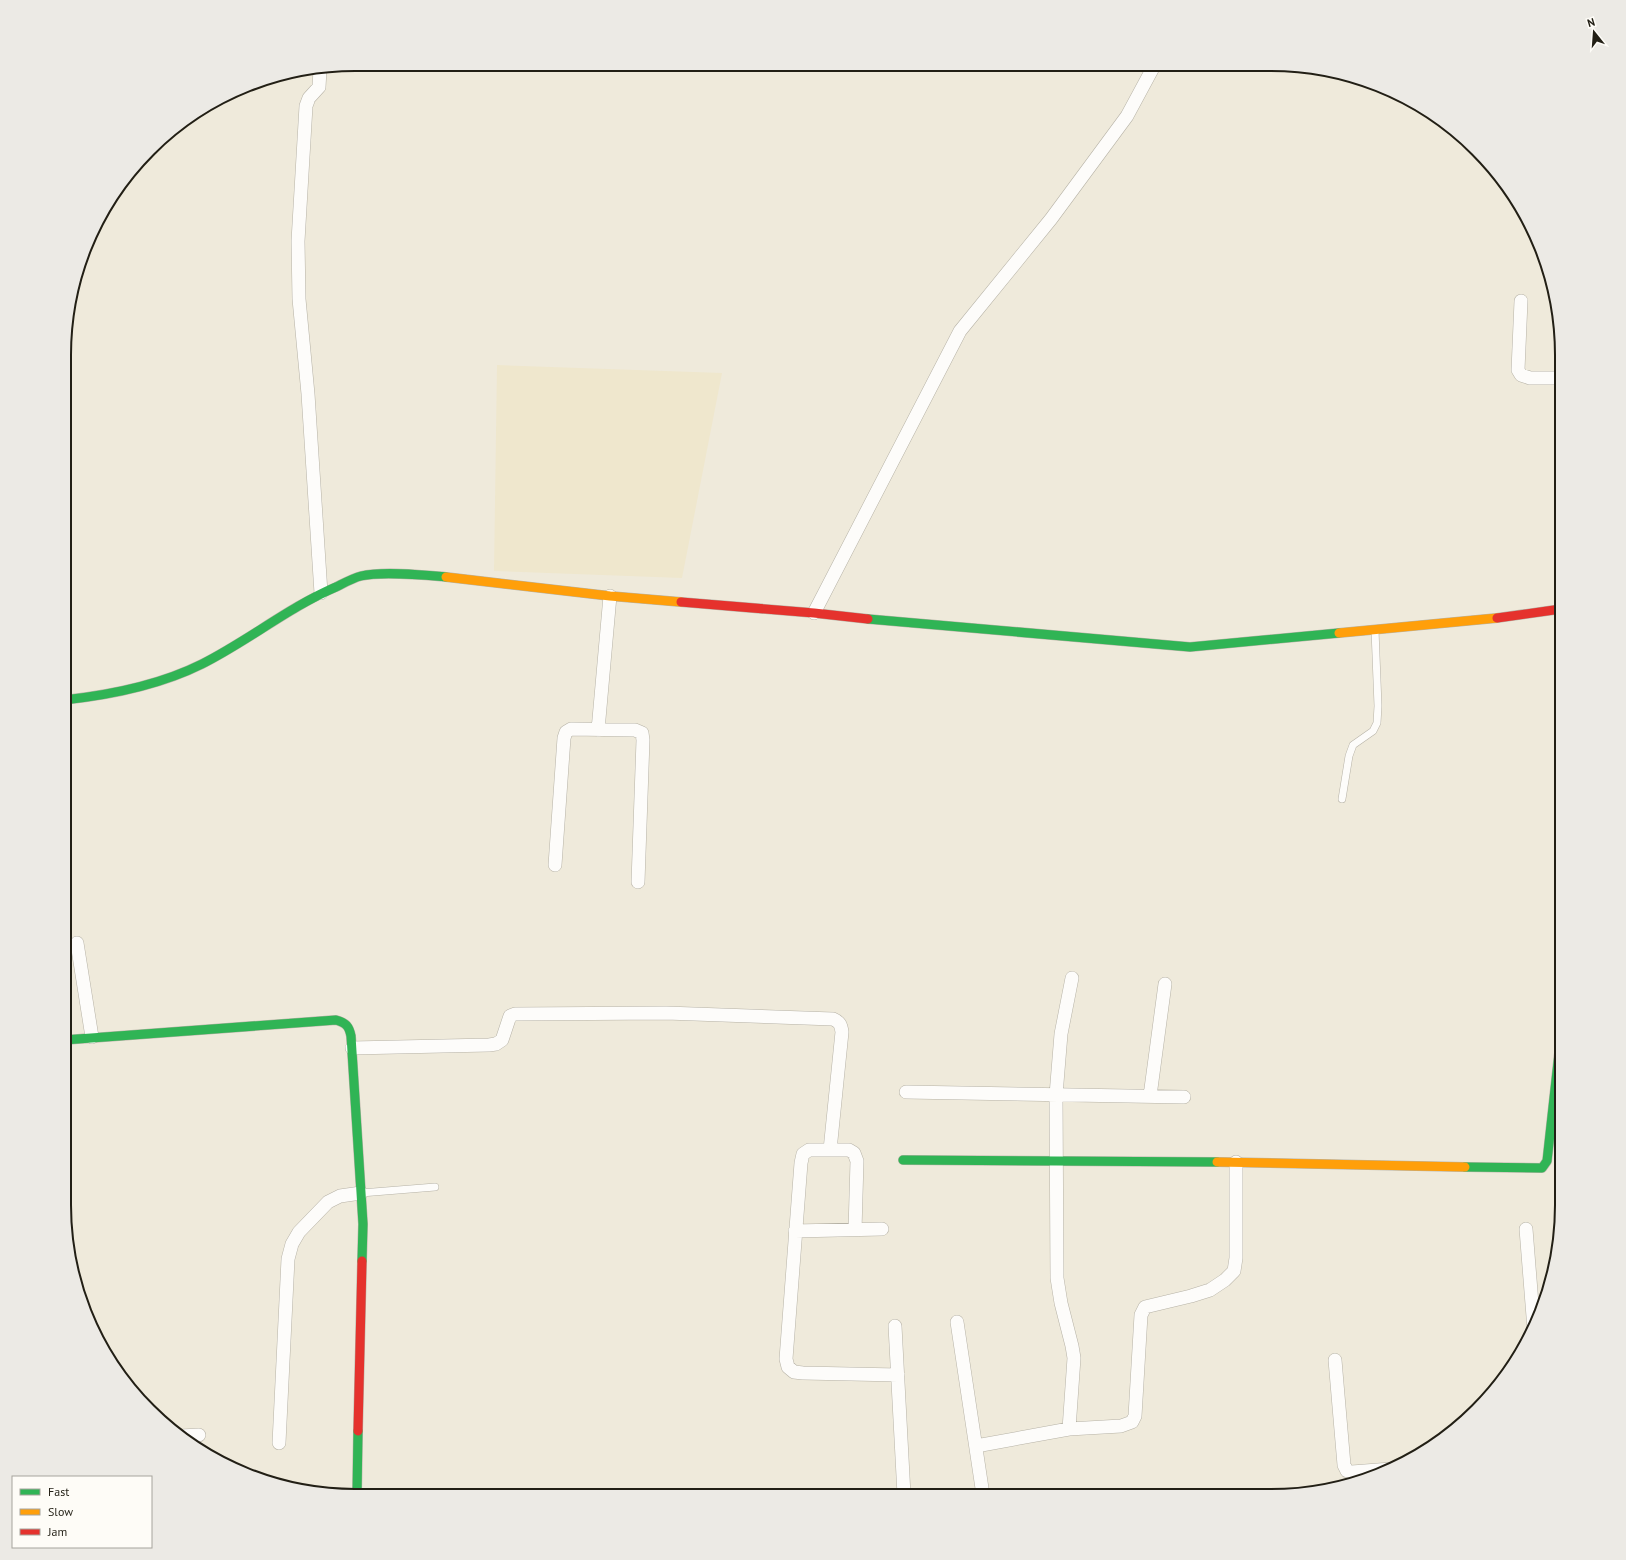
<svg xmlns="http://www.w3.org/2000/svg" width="1626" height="1560" font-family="'PT Sans',sans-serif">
  <rect width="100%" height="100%" fill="#efeadb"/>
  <!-- built -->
  <path fill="#efe7cd" d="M497 365 722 373 682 578 494 571Z"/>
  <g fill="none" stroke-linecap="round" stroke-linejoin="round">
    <defs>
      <path id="lane" d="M1342 799 1349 756 1353 745 1373 731 1377 723 1378 706 1375 630
        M361 1193 435 1187"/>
      <path id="street" d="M320 70 319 87 309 98 306 106 298 241 299 299 308 394 321 593
        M1521 301 1518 370 1521 375 1530 378H1561
        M814 613 960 331 1051 219 1127 116 1154 66
        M598 730 610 596
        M555 865 564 738 566 732 571 729 635 730 642 733 643 740 638 882
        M77 943 92 1037
        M352 1048 489 1045 496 1044 502 1040 510 1016 515 1014 666 1013 833 1019C840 1022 841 1025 842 1032L830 1150
        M906 1092 1184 1097
        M1150 1096 1165 984
        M1526 1229 1534 1329
        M855 1230 857 1161 854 1153 849 1150H809L803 1154 801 1163 786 1359 788 1367 794 1372 803 1373 898 1375
        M795 1231 882 1229
        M957 1322 983 1495
        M895 1326 904 1495
        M1335 1360 1344 1465 1347 1471 1352 1472 1391 1469
        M1069 1429 1074 1358 1072 1346 1061 1303 1057 1278 1056 1095 1061 1034 1072 978
        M181 1436 199 1435
        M279 1443 288 1259 292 1244 299 1232 328 1202 340 1196 361 1193
        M976 1446 1069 1429 1121 1426 1132 1422 1135 1416 1141 1315 1145 1307 1191 1296 1210 1290 1225 1280 1234 1271 1236 1258V1162"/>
      <path id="fast" d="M868 619 1190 647 1339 633
        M64 700C110 695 160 685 202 664 248 641 289 607 336 587 344 583 353 578 361 576 383 571 423 575 446 577
        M64 1040 336 1020C346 1023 349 1026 351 1036L363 1224 362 1261
        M903 1160 1217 1162
        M1465 1167 1542 1168 1547 1161 1561 1035
        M357 1495 358 1431"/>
      <path id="slow" d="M446 577 610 596 681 602
        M1339 633 1497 618
        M1217 1162 1465 1167"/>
      <path id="jam" d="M681 602 814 613 868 619
        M1497 618 1561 609
        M358 1431 362 1261"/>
    </defs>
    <!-- lane casing -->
    <use href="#lane" stroke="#b6b2a6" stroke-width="8"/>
    <!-- street casing -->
    <use href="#street" stroke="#b6b2a6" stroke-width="14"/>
    <!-- fast casing -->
    <use href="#fast" stroke="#b6b2a6" stroke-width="10"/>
    <!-- slow casing -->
    <use href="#slow" stroke="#b6b2a6" stroke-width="10"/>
    <!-- jam casing -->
    <use href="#jam" stroke="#b6b2a6" stroke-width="10"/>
    <!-- lane -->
    <use href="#lane" stroke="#fdfcfa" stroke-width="7"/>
    <!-- street -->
    <use href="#street" stroke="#fdfcfa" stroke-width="13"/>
    <!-- fast -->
    <use href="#fast" stroke="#30b455" stroke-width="9"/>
    <!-- slow -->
    <use href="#slow" stroke="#ff9f0a" stroke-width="9"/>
    <!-- jam -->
    <use href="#jam" stroke="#e5322d" stroke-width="9"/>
  </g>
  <!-- crop -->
  <path d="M0 0H1626V1560H0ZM355 71H1271A284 284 0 0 1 1555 355V1205A284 284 0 0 1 1271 1489H355A284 284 0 0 1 71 1205V355A284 284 0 0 1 355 71Z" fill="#eceae5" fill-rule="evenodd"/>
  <path fill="none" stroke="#221f15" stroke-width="2" d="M355 71H1271A284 284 0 0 1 1555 355V1205A284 284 0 0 1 1271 1489H355A284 284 0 0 1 71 1205V355A284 284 0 0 1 355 71Z"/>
  <!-- legend -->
  <rect x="12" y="1476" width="140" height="72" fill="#fefcf7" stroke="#a6a49d"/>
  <rect x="20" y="1489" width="20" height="6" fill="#30b455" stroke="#a6a49d"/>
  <text x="48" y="1496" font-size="12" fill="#221f15">Fast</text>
  <rect x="20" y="1509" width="20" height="6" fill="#ff9f0a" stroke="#a6a49d"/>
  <text x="48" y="1516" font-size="12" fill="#221f15">Slow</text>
  <rect x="20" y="1529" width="20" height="6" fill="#e5322d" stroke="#a6a49d"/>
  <text x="48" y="1536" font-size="12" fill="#221f15">Jam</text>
  <!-- north arrow -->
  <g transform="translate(1594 32) rotate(343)" stroke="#fefcf7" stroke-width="3" paint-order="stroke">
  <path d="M0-3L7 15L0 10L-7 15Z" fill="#221f15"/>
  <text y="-6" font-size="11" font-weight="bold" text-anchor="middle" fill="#221f15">N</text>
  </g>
</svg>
